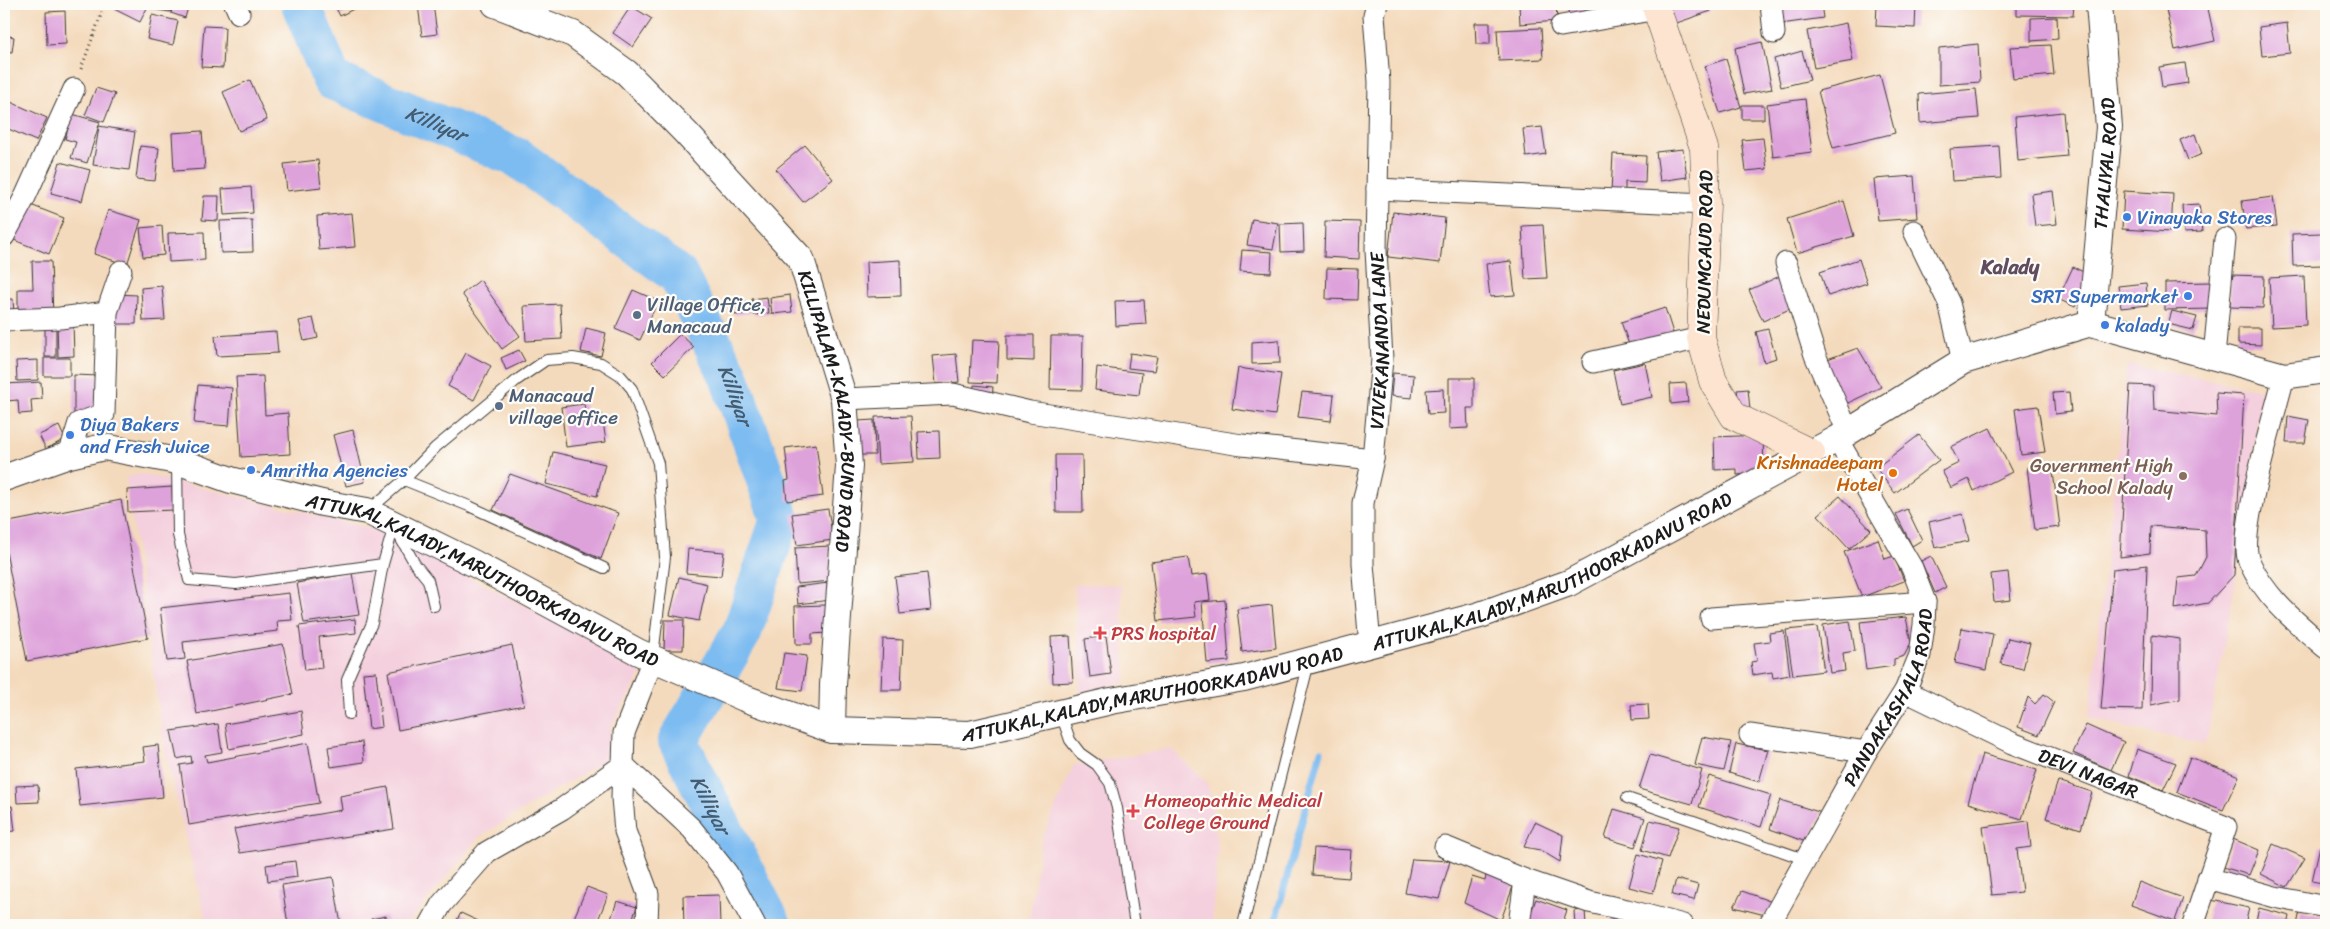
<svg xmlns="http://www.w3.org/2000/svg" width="2330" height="929" font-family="Sriracha,sans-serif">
  <rect width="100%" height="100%" fill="#fdfcf7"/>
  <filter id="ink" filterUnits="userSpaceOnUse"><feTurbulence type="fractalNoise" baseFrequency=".02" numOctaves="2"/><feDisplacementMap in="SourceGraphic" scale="10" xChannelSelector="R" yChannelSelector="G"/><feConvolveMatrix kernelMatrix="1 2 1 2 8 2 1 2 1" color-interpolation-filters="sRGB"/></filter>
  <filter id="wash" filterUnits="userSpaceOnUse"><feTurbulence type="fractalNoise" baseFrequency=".0096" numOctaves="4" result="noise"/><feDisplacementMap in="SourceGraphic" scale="20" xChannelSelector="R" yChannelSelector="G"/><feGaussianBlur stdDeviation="1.12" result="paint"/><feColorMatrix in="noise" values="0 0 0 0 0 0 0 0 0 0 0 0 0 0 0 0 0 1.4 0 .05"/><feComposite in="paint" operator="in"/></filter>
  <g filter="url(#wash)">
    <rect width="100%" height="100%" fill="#f4dabc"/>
    <!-- built -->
    <path fill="#f4cfdd" d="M2127 364 2261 390 2239 562 2206 745 2089 718Z
      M143 474 376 530 645 667 610 728 609 757 479 837 406 925H207L164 746 126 477Z
      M1075 584 1121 585 1126 682 1080 693Z
      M1171 749 1208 784 1218 850 1212 925H1028L1042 838 1074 765Z"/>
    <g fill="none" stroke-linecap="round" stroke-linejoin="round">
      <!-- stream -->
      <path stroke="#7dbcf1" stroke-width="7" d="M1274 925 1321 751"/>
      <!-- river -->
      <path stroke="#7dbcf1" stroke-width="40" id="s1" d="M301 4 332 80 518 158 678 275 728 374 780 519 742 632 678 741 772 925"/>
    </g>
    <g id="blocks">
      <!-- building -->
      <path fill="#dea2db" d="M117 4H149L140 22 114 9Z
        M153 4H171L170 12 152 9Z
        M174 4H189L185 18 171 13Z
        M334 4H363L340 16Z
        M433 4 437 34 422 36 418 5Z
        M1519 4H1556L1557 21 1520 24Z
        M1567 4H1620L1621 7 1569 15Z
        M1663 4H1709L1711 11 1671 25Z
        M1778 4H1821L1823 18 1781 24Z
        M1877 4H1916L1915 28 1876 26Z
        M2017 4H2074L2073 16 2017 15Z
        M2171 4H2207L2215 41 2175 50 2165 5Z
        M631 6 652 19 633 47 613 33Z
        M65 11 66 44 47 45 46 12Z
        M152 15 178 21 173 45 147 39Z
        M2057 17 2058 39 2031 41V18Z
        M1475 23H1490V44H1476Z
        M1846 23 1853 61 1814 68 1807 31Z
        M2287 23 2290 53 2262 56 2259 27Z
        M204 26 225 27 223 68 201 67Z
        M1541 28 1543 59 1499 61 1497 30Z
        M4 35 14 37 12 52 4 51Z
        M1762 42 1772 89 1744 94 1735 48Z
        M1978 44 1980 82 1939 85V48Z
        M2051 45 2054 75 2013 79 2010 47Z
        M1802 51 1810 80 1781 87 1774 59Z
        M1726 59 1741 107 1720 113 1705 66Z
        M2185 63 2188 83 2162 87 2159 67Z
        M1880 75 1895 133 1833 148 1818 91Z
        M250 80 267 120 239 131 223 92Z
        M96 88 115 94 104 122 85 115Z
        M1976 89 1979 118 1920 123 1919 94Z
        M4 99 47 118 36 141 4 127Z
        M1805 99 1812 152 1773 157 1767 104Z
        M1742 105H1764V119H1742Z
        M2063 112 2067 156 2018 161 2015 117Z
        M72 114 100 122 87 163 71 158 76 142 65 139Z
        M99 126 135 132 129 170 93 165Z
        M1542 127 1546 154 1526 157 1523 129Z
        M202 131 205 169 174 171 172 133Z
        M2195 134 2202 154 2188 160 2180 140Z
        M1763 138 1767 169 1746 171 1742 140Z
        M2323 143H2326V162H2325Z
        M805 145 833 179 803 202 776 169Z
        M140 146 159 148 155 181 136 179Z
        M1999 146 2001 178 1952 181 1950 149Z
        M1683 149 1687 177 1660 181 1656 152Z
        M1613 154 1646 156 1645 183 1625 182V192H1611Z
        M318 160 321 187 287 191 284 164Z
        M60 162 90 170 82 201 51 193Z
        M1914 176 1917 218 1878 221 1874 179Z
        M251 187 253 213 224 215 222 189Z
        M2053 191 2057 224 2035 226 2031 194Z
        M2124 191 2173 194 2171 232 2122 229Z
        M204 196H219L218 221 202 220Z
        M2273 197 2277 226 2246 229 2242 201Z
        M1844 201 1854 236 1797 253 1787 219Z
        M28 204 64 218 49 254 14 240Z
        M2199 204 2202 232 2184 233 2182 205Z
        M108 210 141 220 127 265 94 254Z
        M1393 212 1445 218 1440 263 1388 257Z
        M352 213 355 247 319 250 317 216Z
        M1252 219 1278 223 1273 249 1247 245Z
        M252 220 253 252 221 253 220 221Z
        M1325 221 1360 222 1359 259 1324 257Z
        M1303 223 1304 251 1281 252 1280 224Z
        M1543 225 1547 278 1525 279 1522 226Z
        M162 226 164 255 143 257 140 228Z
        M204 232 205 260 169 262 168 233Z
        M2322 233 2323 265 2293 266 2292 234Z
        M1242 250 1272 252 1271 273 1240 271Z
        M1859 259 1867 283 1828 296 1820 272Z
        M900 260 901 296 867 297 866 262Z
        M32 261H51L53 317 18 318V289H33Z
        M1511 261 1515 295 1490 297 1486 264Z
        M2073 267 2090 275 2075 307 2058 299Z
        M1327 268 1358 269 1357 300 1326 299Z
        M2231 275 2264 276 2263 308 2230 307Z
        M1780 276 1794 307 1763 321 1749 290Z
        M2304 276 2306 325 2272 327 2269 278Z
        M480 280 520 336 502 349 462 294Z
        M2211 282V309L2165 310V283Z
        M2146 283 2148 305 2121 308 2118 286Z
        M162 286 165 320 143 321 141 288Z
        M633 290 658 301 640 340 615 329Z
        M115 294 137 295 136 324H115Z
        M790 295 792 312 772 314 770 298Z
        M767 297 769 313 754 315 752 299Z
        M4 299H13L14 314H4Z
        M1144 300 1146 324 1116 326 1115 301Z
        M750 302 751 313 735 315 733 304Z
        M560 304 562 339 526 341 524 306Z
        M1665 308 1674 336 1631 350 1621 322Z
        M2172 311 2197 317 2193 330 2168 324Z
        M313 318 318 338 304 341 299 321Z
        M73 322 74 356 58 357 57 323Z
        M45 325H56V357H45Z
        M586 328 606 333 601 356 581 352Z
        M2238 328H2261V345L2238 344Z
        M1768 329 1776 358 1764 362 1756 332Z
        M276 332 278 353 217 356 215 336Z
        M680 334 694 347 665 375 652 362Z
        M1007 335H1034V361L1007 360Z
        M1051 336H1083L1082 390 1050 389Z
        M972 340 999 341 997 383 970 382Z
        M1279 340 1280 363 1252 364V342Z
        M1858 348 1881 387 1844 405 1822 361Z
        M519 350 525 361 506 370 501 358Z
        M466 353 491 366 474 400 448 386Z
        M1130 353 1157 357 1154 371 1128 368Z
        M956 354 959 382 936 384 933 356Z
        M44 358H70V376H44Z
        M38 360V380L17 381 16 361Z
        M1645 363 1652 397 1620 404 1613 370Z
        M1097 367 1142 373 1139 395 1095 390Z
        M1238 368 1281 374 1275 415 1232 409Z
        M1393 373 1414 375 1412 398 1391 396Z
        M74 375 99 376V415H74Z
        M263 376 265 415 288 413 290 454 241 457 236 377Z
        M1449 378H1474V408H1467L1468 428 1449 429Z
        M41 382 42 399 31 400 32 413 19 414 18 400 6 401 5 384Z
        M1686 383 1688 402 1671 404 1670 384Z
        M198 385 232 388 229 426 194 423Z
        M974 385 993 387 992 398 973 396Z
        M2130 385 2153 386 2154 410 2217 416 2216 393 2244 395 2234 575 2208 603 2175 609 2178 578 2196 576 2206 557 2205 530 2151 526 2150 553 2120 557Z
        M1443 389 1444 413 1428 414 1426 390Z
        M1748 389 1750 410 1740 411 1737 390Z
        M1302 392 1334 395 1331 421 1298 417Z
        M2069 392 2071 412 2055 414 2053 393Z
        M584 404 586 416 602 414 606 442 566 447 561 407Z
        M2038 406 2045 452 2021 455 2015 409Z
        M911 416 914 462 878 464 875 417Z
        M2288 416 2309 420 2305 443H2286Z
        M874 420 875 455H859L858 421Z
        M59 426 65 439 46 449 39 435Z
        M1990 428 2012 472 1974 491 1969 479 1951 488 1942 471 1959 463 1951 447Z
        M353 430 365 482 346 486 333 435Z
        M939 431 940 458 919 459 918 432Z
        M1763 435 1764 473 1737 475V469L1715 470 1714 437Z
        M1919 435 1939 460 1895 493 1876 468Z
        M816 444 823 496 787 501 785 481 789 480 785 448Z
        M553 452 605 464 597 496 546 484Z
        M1055 455H1082L1083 512H1056Z
        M2052 464 2060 527 2035 530 2027 467Z
        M510 474 618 513 601 559 493 510Z
        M172 487 173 510 128 512 127 490Z
        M1840 496 1871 530 1849 549 1818 515Z
        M121 500 148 638 27 661 4 541V523Z
        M828 509 833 540 797 545 792 514Z
        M1907 509 1922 540 1912 546 1896 514Z
        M1963 514 1969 541 1935 548 1929 522Z
        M1878 539 1885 559 1894 556 1904 581 1862 597 1844 552Z
        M829 546 832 581 797 584 795 548Z
        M688 549 724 552 721 576 686 573Z
        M1931 556 1946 587 1935 593 1921 561Z
        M1188 557 1191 576 1207 574 1210 600 1194 602 1196 617 1158 621 1151 562Z
        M2147 565 2142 710 2101 709 2113 569Z
        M2008 572 2011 600 1994 602 1991 574Z
        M352 573 359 615 304 623 297 583Z
        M927 573 931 610 900 614 895 577Z
        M679 577 707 584 699 621 670 615Z
        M837 582 839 599 798 604 796 587Z
        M289 593 292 620 277 621 278 631 183 642 185 659 167 661 160 608Z
        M1225 600 1229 661 1207 663 1202 602Z
        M826 605 827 633 812 634V644H796L795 606Z
        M1272 605 1276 648 1242 652 1237 609Z
        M1906 617 1911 643 1904 656 1894 659V666L1866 670 1860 622Z
        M355 619 356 633 319 637 322 668 305 670 299 626Z
        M665 620H684L683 650H664Z
        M1850 621 1855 651 1843 653 1845 671 1830 673 1823 625Z
        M1817 627 1824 671 1793 675 1786 630Z
        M1962 628 1993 634 1986 670 1955 663Z
        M1784 631 1790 675 1773 678 1772 672 1753 675 1751 662 1757 661 1754 643 1770 641 1769 633Z
        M2152 635 2180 639V699L2151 705Z
        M1070 636 1073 682 1053 683 1051 637Z
        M1106 636 1111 674 1090 677 1085 639Z
        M2008 638 2030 643 2023 669 2001 664Z
        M883 639 903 640 901 690H881Z
        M283 644 293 694 197 714 187 661Z
        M512 645 524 705 398 730 388 672Z
        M784 653 807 656 802 691 778 688Z
        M376 672 382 727 369 729 363 673Z
        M2044 694 2054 702 2039 735 2018 727 2028 697 2035 704Z
        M1648 704 1649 719 1632 720 1631 705Z
        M301 711 304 734 229 749 225 724Z
        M218 724 222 752 205 755 207 762 308 743 319 803 189 825 180 765 192 763 191 756 177 759 171 731Z
        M2086 725 2124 742 2111 770 2073 753Z
        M1702 737 1731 742 1724 771 1695 765Z
        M362 742 364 762 331 767 328 747Z
        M1736 744 1768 750 1759 782 1729 773Z
        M158 745 163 797 80 806 76 769 145 761 143 747Z
        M2137 749 2176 763 2163 790 2129 776Z
        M1982 754 2037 770 2022 819 1968 803Z
        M1650 755 1702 770 1692 804 1639 789Z
        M2190 757 2239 776 2223 810 2177 792Z
        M1709 776 1771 795 1761 827 1699 807Z
        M2058 781 2092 792 2081 829 2046 818Z
        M38 785 39 802 17 803 16 786Z
        M388 787 394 829 240 853 234 829 342 810 340 796Z
        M1780 800 1822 813 1809 843 1770 829Z
        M4 806H12L15 831 4 832Z
        M1614 809 1645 818 1635 847 1605 838Z
        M1650 820 1679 827 1668 858 1642 850Z
        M2028 821 2031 847 2017 849 2022 892 1992 895 1983 827Z
        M1535 822 1563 835 1560 862 1540 850 1524 847Z
        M2233 839 2259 850 2249 875 2223 867Z
        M2273 844 2305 858 2287 887 2261 874Z
        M2320 846 2326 847V884L2312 881Z
        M1314 848 1351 850 1349 878 1312 875Z
        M1638 854 1662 861 1653 893 1629 887Z
        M1412 859 1450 861 1439 899 1405 893Z
        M295 861 297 877 268 881 266 865Z
        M1487 870 1515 881 1501 920 1464 903 1472 877 1485 881Z
        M333 877 341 925H288L282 885Z
        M1676 879 1698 885 1694 900 1672 895Z
        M2139 882 2183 898 2175 921 2131 905Z
        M587 887 608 895 596 925H571Z
        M1742 891 1775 903 1765 915 1734 907Z
        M719 895 720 925H684L683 896Z
        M1536 899 1567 910 1562 925 1527 923Z
        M2211 900 2249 908 2245 925H2205Z
        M617 901 637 907 630 925H609Z
        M2259 908 2290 916 2288 925H2255Z
        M1585 910 1586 925H1575L1574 911Z
        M2300 911 2326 917V925H2297Z
        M461 913 478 921 485 925H454Z
        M386 916 387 925H372L371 919Z
        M1613 916 1648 925H1610Z"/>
    </g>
  </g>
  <g filter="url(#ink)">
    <use href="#blocks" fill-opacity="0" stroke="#3c3834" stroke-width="1"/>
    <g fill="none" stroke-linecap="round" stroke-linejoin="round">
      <defs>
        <path id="service" d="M177 462 178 535 189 580 236 584 383 564
          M404 480 469 506 604 568
          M368 511 404 480 436 447 517 380 546 360 573 358 601 363 620 375 632 389 658 463 665 557 653 656
          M397 532 415 564 428 580 434 606
          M349 714 347 680 372 623 383 564 394 526
          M1061 714 1070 740 1080 753 1097 765 1110 783 1117 808 1135 925
          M1627 798 1807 860
          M1243 925 1309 662"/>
        <g id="minor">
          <path d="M235 4 239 13"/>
          <path d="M1771 4 1774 33"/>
          <path d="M1561 26 1657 9"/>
          <path d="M1377 189 1706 204"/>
          <path d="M1914 231 1949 303 1963 361"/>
          <path d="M4 236 25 197 74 89"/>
          <path d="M1786 263 1815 355 1848 432"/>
          <path d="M4 320 60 318 107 312"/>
          <path d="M2214 356 2225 239"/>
          <path d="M1593 362 1701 338"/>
          <path d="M2284 376C2276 411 2237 533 2249 561 2265 598 2297 623 2326 648"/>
          <path d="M844 399 953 394 1030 412 1242 445 1373 459"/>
          <path d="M69 455 79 423 104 414 107 312 121 271"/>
          <path d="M1711 618 1925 602"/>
          <path id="s2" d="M1370 645 1363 564V503L1373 459 1382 359 1376 250 1379 82 1374 15 1377 4"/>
          <path id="s3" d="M1905 691 2012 743 2226 827 2193 925"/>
          <path d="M1750 735 1866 752"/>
          <path d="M1445 847 1525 880 1589 902 1627 910 1683 925"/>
          <path d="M2208 878 2275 897 2326 907"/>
          <path d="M430 925 441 905 487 852 562 809 623 765 692 829 727 873 755 925"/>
          <path d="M647 925 648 894 625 831 622 798 623 765 624 733 653 659"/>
          <path d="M1519 925 1525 880"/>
          <path id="s4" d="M1769 925 1866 752 1905 691 1920 655 1924 625 1925 602 1912 568 1837 439"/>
        </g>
        <g id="tertiary">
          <path id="s5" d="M495 4 573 34 627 73 686 133 801 259 844 399 849 466 833 685 832 730"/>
          <path id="s6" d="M2091 323 2109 127 2099 4"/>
          <path id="s7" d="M4 478 69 455 104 447 177 461 231 480 322 503 367 511 473 563 638 652 744 698 832 730 970 734 1111 701 1244 678 1480 615 1569 583 1837 439 1963 361 2091 323 2284 376 2326 370"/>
        </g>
        <path id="secondary" d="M1655 4 1704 148 1706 204 1701 338 1713 381 1734 416 1811 453"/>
      </defs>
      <!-- service casing -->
      <use href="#service" stroke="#3c3834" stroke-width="12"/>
      <!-- minor casing -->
      <use href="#minor" stroke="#3c3834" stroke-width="23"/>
      <!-- tertiary casing -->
      <use href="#tertiary" stroke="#3c3834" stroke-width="28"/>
      <!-- secondary casing -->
      <use href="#secondary" stroke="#3c3834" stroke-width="29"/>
      <!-- path -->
      <path stroke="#3c3834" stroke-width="3" stroke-dasharray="1 4" stroke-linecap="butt" d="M81 69 105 4"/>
      <!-- service -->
      <use href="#service" stroke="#fff" stroke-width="10"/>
      <!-- minor -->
      <use href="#minor" stroke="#fff" stroke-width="21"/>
      <!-- tertiary -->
      <use href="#tertiary" stroke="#fff" stroke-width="26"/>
      <!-- secondary -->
      <use href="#secondary" stroke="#fde4d1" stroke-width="28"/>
    </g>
  </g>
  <!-- markers -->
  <g fill="#3f7fe0" stroke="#fdfcf7" stroke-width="2">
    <circle cx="2127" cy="217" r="5"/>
    <circle cx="2188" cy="296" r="5"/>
    <circle cx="2105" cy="325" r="5"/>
    <circle cx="70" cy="435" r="5"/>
    <circle cx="251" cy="470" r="5"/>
  </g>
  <g fill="#5c6f8a" stroke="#fdfcf7" stroke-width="2">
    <circle cx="637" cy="315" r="5"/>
    <circle cx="499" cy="406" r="5"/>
  </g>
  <circle fill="#e8710a" stroke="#fdfcf7" stroke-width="2" cx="1893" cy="473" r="5"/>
  <circle fill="#8d6e63" stroke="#fdfcf7" stroke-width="2" cx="2183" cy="476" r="5"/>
  <g fill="#e0444e" stroke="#fdfcf7" stroke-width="2">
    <path d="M1097.5 625.5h5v5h5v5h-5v5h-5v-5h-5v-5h5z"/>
    <path d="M1130.5 803.5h5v5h5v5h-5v5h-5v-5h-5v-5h5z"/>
  </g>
  <g text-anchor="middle" stroke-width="4.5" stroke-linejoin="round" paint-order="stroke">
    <!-- street labels -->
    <g font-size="19" fill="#1c1c1c" stroke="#fdfcf7">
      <text dy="7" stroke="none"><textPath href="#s6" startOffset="160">THALIYAL ROAD</textPath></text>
      <text transform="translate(1704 252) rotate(-89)" y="7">NEDUMCAUD ROAD</text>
      <text dy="7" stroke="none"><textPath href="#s2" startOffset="306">VIVEKANANDA LANE</textPath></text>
      <text dy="7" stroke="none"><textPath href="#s5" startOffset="561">KILLIPALAM-KALADY-BUND ROAD</textPath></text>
      <text dy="7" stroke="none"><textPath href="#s7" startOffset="1636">ATTUKAL,KALADY,MARUTHOORKADAVU ROAD</textPath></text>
      <text dy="7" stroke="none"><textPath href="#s7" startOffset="509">ATTUKAL,KALADY,MARUTHOORKADAVU ROAD</textPath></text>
      <text dy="7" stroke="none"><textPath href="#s7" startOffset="1216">ATTUKAL,KALADY,MARUTHOORKADAVU ROAD</textPath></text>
      <text dy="7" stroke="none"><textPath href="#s4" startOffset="259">PANDAKASHALA ROAD</textPath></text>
      <text dy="7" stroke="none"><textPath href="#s3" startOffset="201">DEVI NAGAR</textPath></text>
    </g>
    <!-- shop labels -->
    <g font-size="19" fill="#366cbe" stroke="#fdfcf7" text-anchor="start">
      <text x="2137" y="224">Vinayaka Stores</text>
      <text x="2178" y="303" text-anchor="end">SRT Supermarket</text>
      <text x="2115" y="332">kalady</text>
      <text x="80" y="431">Diya Bakers<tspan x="80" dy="22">and Fresh Juice</tspan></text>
      <text x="261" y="477">Amritha Agencies</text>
    </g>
    <!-- service labels -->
    <g font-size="19" fill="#4e5e75" stroke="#fdfcf7" text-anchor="start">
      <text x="647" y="311">Village Office,<tspan x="647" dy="22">Manacaud</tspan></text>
      <text x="509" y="402">Manacaud<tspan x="509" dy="22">village office</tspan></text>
    </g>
    <!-- food labels -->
    <g font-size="19" fill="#c56008" stroke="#fdfcf7" text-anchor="end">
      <text x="1883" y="469">Krishnadeepam<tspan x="1883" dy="22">Hotel</tspan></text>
    </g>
    <!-- education labels -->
    <g font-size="19" fill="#785e54" stroke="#fdfcf7" text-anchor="end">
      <text x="2173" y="472">Government High<tspan x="2173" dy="22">School Kalady</tspan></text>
    </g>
    <!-- health labels -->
    <g font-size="19" fill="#be3a42" stroke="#fdfcf7" text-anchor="start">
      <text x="1111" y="640">PRS hospital</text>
      <text x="1144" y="807">Homeopathic Medical<tspan x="1144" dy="22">College Ground</tspan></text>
    </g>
    <!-- water labels -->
    <g font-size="20" font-style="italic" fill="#435c71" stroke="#fdfcf7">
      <text dy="7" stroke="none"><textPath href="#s1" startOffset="195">Killiyar</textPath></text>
      <text dy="7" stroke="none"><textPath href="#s1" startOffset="615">Killiyar</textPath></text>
      <text dy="7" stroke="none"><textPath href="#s1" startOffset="1064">Killiyar</textPath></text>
    </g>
    <!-- neighbourhood labels -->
    <g font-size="20" font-weight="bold" fill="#604b5f" stroke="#fdfcf7">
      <text x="2010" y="274">Kalady</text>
    </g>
  </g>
  <!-- margin -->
  <rect width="2330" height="929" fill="none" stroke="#fdfcf7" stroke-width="20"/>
</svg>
